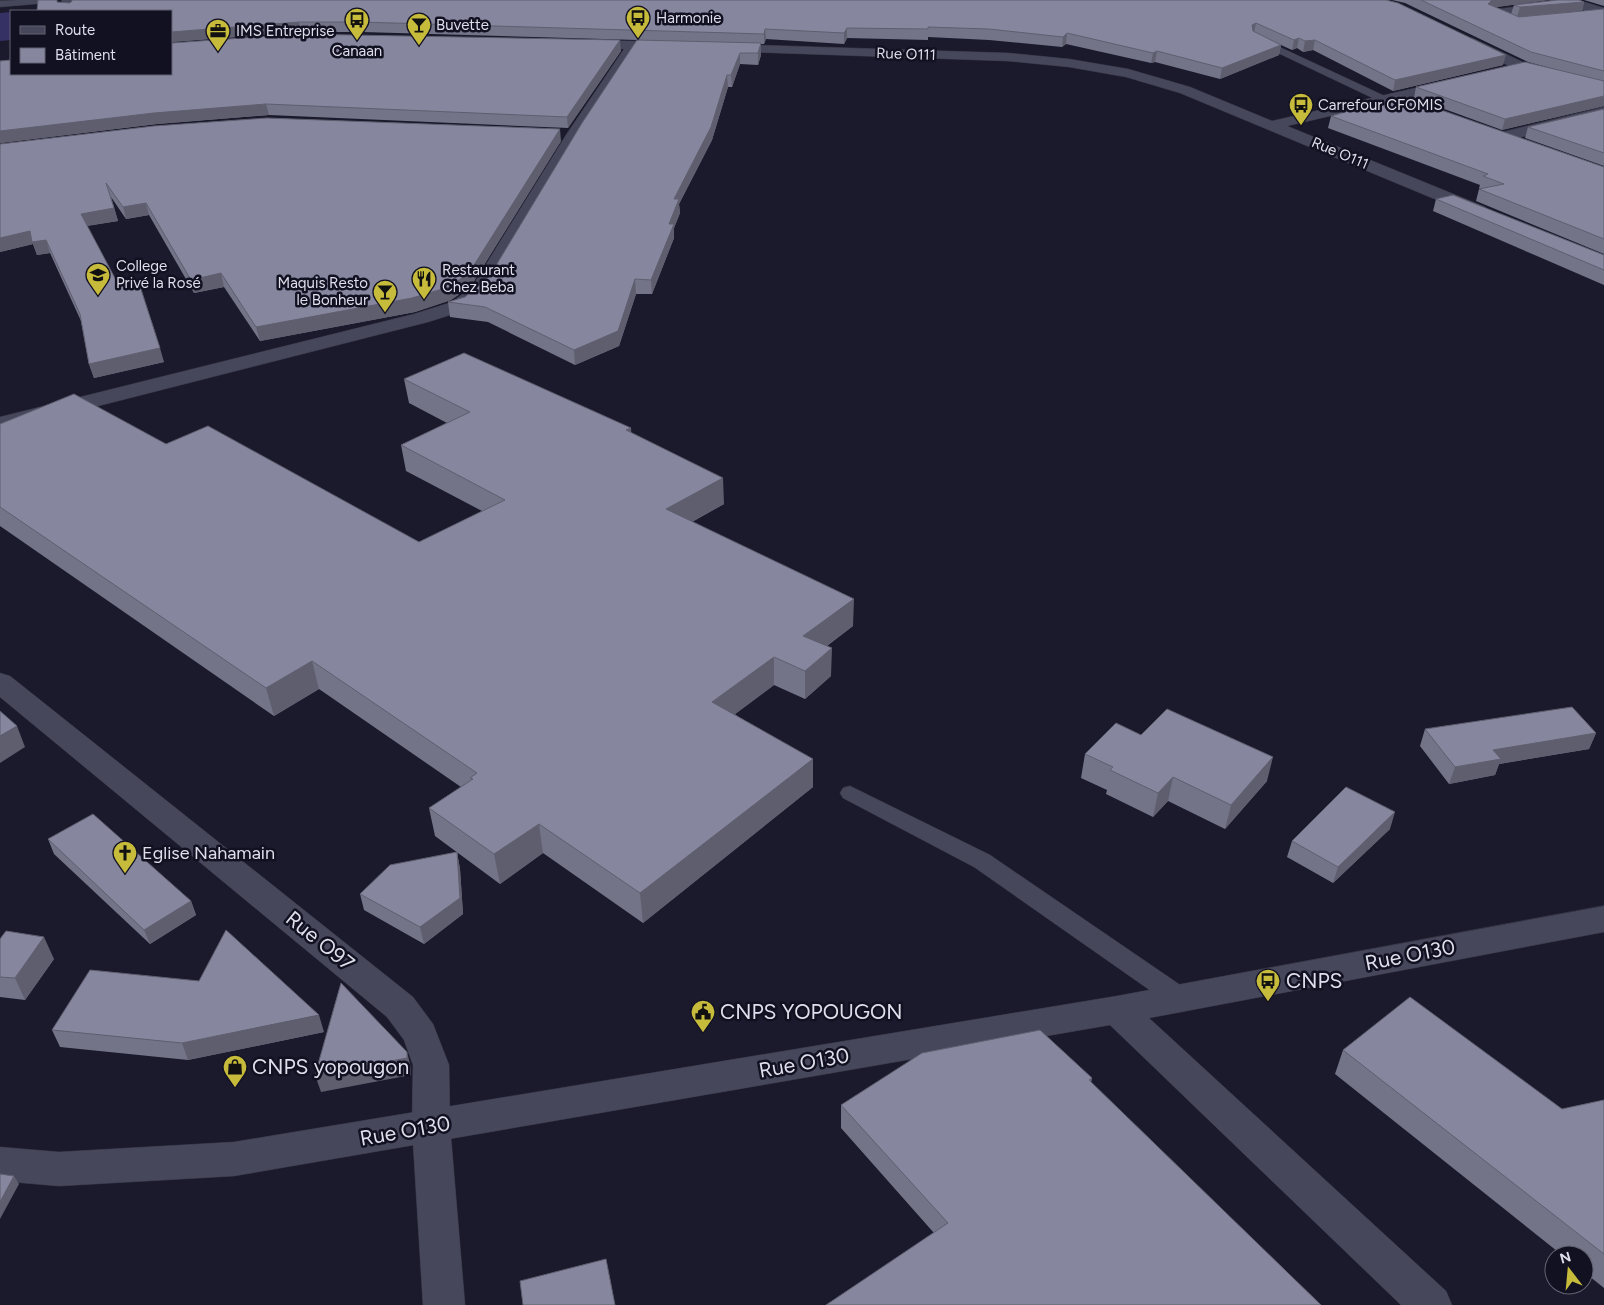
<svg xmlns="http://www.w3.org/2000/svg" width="1604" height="1305" font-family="Figtree,sans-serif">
  <rect width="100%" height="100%" fill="#1a1a2c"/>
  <!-- green -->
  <path fill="#353165" d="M11 12V40L0 41V13Z"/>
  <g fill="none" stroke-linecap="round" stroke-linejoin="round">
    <defs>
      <path id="lane" d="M17 0H51L47 3 0 7V1Z
        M1538 4 1541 5V9L1501 14 1505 18 1501 21 1487 13 1491 10Z
        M1258 37 1389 98 1390 100 1385 103 1381 102 1255 42 1253 40Z
        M850 786 990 855 1189 991 1192 998 1189 1005 1180 1008 1171 1005 974 867 843 798 840 793 843 788Z"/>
      <path id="street" d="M62 0H74L73 11H61Z
        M1472 38 1527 64 1604 83V91L1517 70 1467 45 1465 42 1467 39Z
        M582 40 672 42 679 46 672 50 637 49 582 135 489 291 466 310 428 322 0 431V417L414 314 452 302 472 287 566 135 624 49 577 47 575 44 577 41Z
        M725 44 1008 53 1069 59 1128 69 1190 87 1272 121 1450 80 1455 81 1457 84 1455 87 1287 126 1485 207 1488 211 1485 215 1479 216 1473 215 1180 93 1126 77 1069 67 1008 61 720 51 718 48Z
        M1604 107V117L1501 142 1495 140 1493 137 1495 134Z
        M0 673 10 676 413 997 433 1024 449 1065 450 1126 465 1305H423L412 1126 413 1065 404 1040 387 1017 0 697Z"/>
      <path id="secondary" d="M1559 0H1578L1604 8V16L1561 3Z
        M1604 906V932L1149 1018 1446 1291 1452 1305H1401L1110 1025 234 1176 59 1186 0 1181V1147L59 1152 234 1142 1117 996Z"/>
    </defs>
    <!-- lane casing -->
    <use href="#lane" stroke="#363544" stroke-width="1"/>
    <!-- street casing -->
    <use href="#street" stroke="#363544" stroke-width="1"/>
    <!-- secondary casing -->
    <use href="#secondary" stroke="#363544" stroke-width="1"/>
    <!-- lane -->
    <use href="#lane" fill="#47475c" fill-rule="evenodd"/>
    <!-- street -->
    <use href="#street" fill="#47475c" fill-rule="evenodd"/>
    <!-- secondary -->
    <use href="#secondary" fill="#47475c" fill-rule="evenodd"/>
  </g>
  <!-- wall -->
  <path fill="#737488" d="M1386 0 1503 65 1393 91 1313 50 1303 52 1297 48 1292 50 1281 45 1279 55 1220 79 1155 62 1151 63 1066 44 1062 47 989 40 928 37V40L847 38 844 44 766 39 764 44H761V55L758 65 740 64 732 87H728L712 140 679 204 680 213 674 228V238L652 294H636L619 346 575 365 488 322 450 317 448 302 465 297 489 277 637 40 362 32H301L171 42V11L60 3Z
    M1392 0H1548L1496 7 1511 14 1514 5 1584 2 1582 11 1604 9V106L1502 130 1414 98 1416 87 1554 69 1528 62 1405 3Z
    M1584 0H1604V6Z
    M621 51 568 128 269 115 157 124 0 143V61Z
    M1604 109V166L1525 138 1528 127Z
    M1331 116 1604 167V254L1476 201 1479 189H1481L1479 188 1480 185 1328 128Z
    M561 141 471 286 451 300 415 312 260 341 224 287 194 293 149 215 126 219 111 197 118 221 87 226 118 284 164 362 94 378 89 364 81 321 50 253 37 255 33 244 0 252V144Z
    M1436 199 1604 255V285L1433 211Z
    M404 379 631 428V433L724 504 692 522 853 626 827 646 831 676 805 699 774 685 735 714 813 787 643 923 543 853 500 884 435 836 429 808 461 787 319 689 274 716 0 526V424L166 444 419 542 482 511 406 471 401 445 447 423 409 403Z
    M1425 729 1596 733 1589 749 1499 764 1495 775 1449 784 1420 746Z
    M1141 735 1267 781 1225 829 1168 801 1153 817 1106 794 1107 790 1081 778 1085 754Z
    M1390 829 1333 883 1287 857 1292 841Z
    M48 839 191 901 196 915 150 944 54 854Z
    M457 852 460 869 463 914 424 944 364 910 360 894Z
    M0 939 54 959 25 1000 0 997Z
    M52 1030 324 1032 188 1060 60 1047Z
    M1343 1050 1562 1109 1604 1100V1288L1584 1272V1255H1562L1335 1074Z
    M1092 1078 1091 1083 1321 1305 934 1233 841 1128V1105Z"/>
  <!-- shaded-wall -->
  <path fill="#5e5e6f" d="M1492 0H1548L1491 8 1488 4Z
    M1584 2 1582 11 1517 17 1520 7Z
    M299 22 301 32 171 42V32Z
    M1256 23 1254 33 1250 35 1252 25Z
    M847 28V38L844 44V33Z
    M765 29 766 39 764 44V34Z
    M1067 33 1066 44 1062 47 1063 37Z
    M1299 38 1297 48 1292 50 1294 40Z
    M620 40 621 51 568 128 567 117Z
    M1315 40 1313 50 1303 52 1305 41Z
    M761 43V55L758 65V53Z
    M1281 45 1279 55 1220 79 1222 68Z
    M1157 51 1155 62 1151 63 1153 53Z
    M740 53V64L732 87 731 75Z
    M1506 55 1503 65 1393 91 1395 80Z
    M727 75 728 87 712 140 679 204 680 213 674 228V238L652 294 651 280 669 224 674 199Z
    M1604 96V106L1502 130 1505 119Z
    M266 104 269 115 157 124 0 143V131L154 113Z
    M560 129 561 141 471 286 451 300 415 312 260 341 256 327Z
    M146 203 149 215 126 219 123 207Z
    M114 208 118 221 85 226 81 214Z
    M30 231 46 240 50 253 37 255 33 244 0 252V238Z
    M221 273 224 287 194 293 191 280Z
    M635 279 636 294 619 346 575 365 574 350Z
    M160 348 164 362 94 378 89 364Z
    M631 428 633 453 626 430Z
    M723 478 724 504 668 535 666 509Z
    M854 599 853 626 803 663V636Z
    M832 648 831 676 805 699V671Z
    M774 657V685L714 730 712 702Z
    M312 661 319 689 274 716 266 688Z
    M17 726 25 747 0 763V736Z
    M1596 733 1589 749 1499 764 1495 775 1449 784 1455 767 1493 750Z
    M1273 757 1267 781 1225 829 1231 805Z
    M813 759V787L643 923 640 893Z
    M1173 777 1168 801 1153 817 1158 793Z
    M1395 812 1390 829 1333 883 1338 867Z
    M539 824 543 853 500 884 494 854Z
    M457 852 460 869 463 914 424 944 420 927Z
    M191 901 196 915 150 944 144 930Z
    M44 937 54 959 25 1000 15 978Z
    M319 1015 324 1032 188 1060 182 1043Z
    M407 1052 411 1068V1075L321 1092 315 1075Z
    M14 1176 19 1184 0 1219V1202Z"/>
  <!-- building -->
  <path fill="#86879e" stroke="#5e5e6f" d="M38 0H57V2L70 3 72 1V0H1386L1398 3 1506 55 1395 80 1315 40 1305 41 1299 38 1294 40 1256 23 1252 25 1253 31 1281 45 1222 68 1157 51 1153 53 1067 33 1063 37 989 29 928 27V29L847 28 844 33 765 29 764 34 360 22H299L171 32V11H37Z
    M1421 0H1492L1488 4 1519 17 1604 9V71L1531 52Z
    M1557 0H1579L1584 2 1520 7 1514 5Z
    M299 34 620 40 567 117 266 104 154 113 0 131V61L11 60V74H171V43Z
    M637 40 761 43 758 53H740L731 75H727L711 127 674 199H679L669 224H674L651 280 635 279 618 331 574 350 485 307 448 302 465 297 489 277 582 123Z
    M1525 62 1604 81V96L1505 119 1416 87Z
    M1401 96 1604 167V239L1479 189 1504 184 1483 176 1488 174 1331 116Z
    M1604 109V153L1528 127Z
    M267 118 560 129 469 273 449 287 412 298 256 327 221 273 191 280 146 203 123 207 106 183 114 208 81 214 118 284 138 280 160 348 89 364 80 314 46 240 32 242 30 231 0 238V144L154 126Z
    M1453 195 1604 255V270L1436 199Z
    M464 353 631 428 626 430 723 478 666 509 854 599 803 636 832 648 805 671 774 657 712 702 813 759 640 893 539 824 494 854 429 808 473 779 470 778 477 773 312 661 266 688 0 507V424L74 394 166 444 208 426 419 542 505 500 401 445 470 412 404 379Z
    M1572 707 1596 733 1493 750 1501 759 1455 767 1425 729Z
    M1167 709 1273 757 1231 805 1173 777 1158 793 1110 770 1113 767 1085 754 1116 723 1141 735Z
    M0 711 17 726 0 736Z
    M1346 787 1395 812 1338 867 1292 841Z
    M93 814 191 901 144 930 48 839Z
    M457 852 460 898 420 927 360 894 390 865Z
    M226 930 319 1015 182 1043 52 1030 90 970 199 981Z
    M6 931 44 937 15 978 0 977V939Z
    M341 983 407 1052V1058L315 1075Z
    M1410 997 1562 1109 1604 1100V1254L1343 1050Z
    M1040 1030 1092 1078 1089 1080 1321 1305H826L948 1223 841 1105 922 1053Z
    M0 1174 14 1176 0 1202Z
    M606 1259 615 1305H523L520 1281Z"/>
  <!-- icons -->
  <defs>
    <symbol id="bus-pin" viewBox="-11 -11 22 30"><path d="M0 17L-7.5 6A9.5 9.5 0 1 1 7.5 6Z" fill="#c7bb3b" stroke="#112"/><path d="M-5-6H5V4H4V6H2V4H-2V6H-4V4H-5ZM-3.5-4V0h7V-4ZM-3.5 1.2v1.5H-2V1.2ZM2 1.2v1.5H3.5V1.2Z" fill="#111"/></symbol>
    <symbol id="bar-pin" viewBox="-11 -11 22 30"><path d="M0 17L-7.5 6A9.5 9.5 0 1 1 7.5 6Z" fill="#c7bb3b" stroke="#112"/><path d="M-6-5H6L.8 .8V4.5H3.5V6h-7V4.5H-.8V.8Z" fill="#111"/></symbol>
    <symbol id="office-pin" viewBox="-11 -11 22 30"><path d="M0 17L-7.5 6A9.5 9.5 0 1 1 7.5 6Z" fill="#c7bb3b" stroke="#112"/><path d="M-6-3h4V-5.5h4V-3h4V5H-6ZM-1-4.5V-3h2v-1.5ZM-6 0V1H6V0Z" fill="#111"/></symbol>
    <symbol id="school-pin" viewBox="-11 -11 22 30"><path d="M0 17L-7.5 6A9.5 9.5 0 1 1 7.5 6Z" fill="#c7bb3b" stroke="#112"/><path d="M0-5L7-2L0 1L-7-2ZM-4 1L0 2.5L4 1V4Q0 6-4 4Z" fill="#111"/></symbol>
    <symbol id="restaurant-pin" viewBox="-11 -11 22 30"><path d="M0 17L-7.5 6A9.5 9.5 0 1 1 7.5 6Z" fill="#c7bb3b" stroke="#112"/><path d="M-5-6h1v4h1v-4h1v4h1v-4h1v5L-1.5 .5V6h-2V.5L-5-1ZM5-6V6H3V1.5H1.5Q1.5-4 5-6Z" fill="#111"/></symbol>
    <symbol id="church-pin" viewBox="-11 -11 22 30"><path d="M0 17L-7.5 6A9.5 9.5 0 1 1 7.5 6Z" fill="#c7bb3b" stroke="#112"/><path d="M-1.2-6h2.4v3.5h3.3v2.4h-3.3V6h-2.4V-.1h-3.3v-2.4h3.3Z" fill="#111"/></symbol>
    <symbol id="civic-pin" viewBox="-11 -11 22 30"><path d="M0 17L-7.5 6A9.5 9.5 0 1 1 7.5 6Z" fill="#c7bb3b" stroke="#112"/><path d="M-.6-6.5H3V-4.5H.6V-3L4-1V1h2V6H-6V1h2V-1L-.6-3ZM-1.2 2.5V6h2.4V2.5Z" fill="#111"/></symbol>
    <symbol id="shop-pin" viewBox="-11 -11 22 30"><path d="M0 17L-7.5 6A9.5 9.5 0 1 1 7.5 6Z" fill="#c7bb3b" stroke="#112"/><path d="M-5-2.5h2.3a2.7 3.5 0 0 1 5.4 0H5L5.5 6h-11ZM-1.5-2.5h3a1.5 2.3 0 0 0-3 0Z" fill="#111"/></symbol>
  </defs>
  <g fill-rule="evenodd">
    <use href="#bus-pin" x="624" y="4" width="28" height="38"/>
    <use href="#bus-pin" x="343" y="6" width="28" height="38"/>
    <use href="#bar-pin" x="405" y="11" width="28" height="38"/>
    <use href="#office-pin" x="204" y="17" width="28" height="38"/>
    <use href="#bus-pin" x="1287" y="91" width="28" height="38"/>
    <use href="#school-pin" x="84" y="261" width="28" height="38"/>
    <use href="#restaurant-pin" x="410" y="265" width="28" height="38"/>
    <use href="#bar-pin" x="371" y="278" width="28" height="38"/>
    <use href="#church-pin" x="111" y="839" width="28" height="38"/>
    <use href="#bus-pin" x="1254" y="967" width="28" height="38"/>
    <use href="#civic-pin" x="689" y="998" width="28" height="38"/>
    <use href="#shop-pin" x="221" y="1053" width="28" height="38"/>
  </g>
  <g text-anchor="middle" stroke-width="5" stroke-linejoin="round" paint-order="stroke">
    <!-- far-poi labels -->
    <g font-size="15" fill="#dfdfec" stroke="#112" text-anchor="start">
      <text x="656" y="23">Harmonie</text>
      <text x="436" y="30">Buvette</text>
      <text x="236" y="36">IMS Entreprise</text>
      <text x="357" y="56" text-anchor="middle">Canaan</text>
      <text x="1318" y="110">Carrefour CFOMIS</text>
      <text x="116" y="271">College<tspan x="116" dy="17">Privé la Rosé</tspan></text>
      <text x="442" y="275">Restaurant<tspan x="442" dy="17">Chez Beba</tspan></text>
      <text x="368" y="288" text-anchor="end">Maquis Resto<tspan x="368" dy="17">le Bonheur</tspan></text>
    </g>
    <!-- far-street labels -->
    <g font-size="15" fill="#dfdfec" stroke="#112">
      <text transform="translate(906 54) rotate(2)" y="5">Rue O111</text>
      <text transform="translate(1340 153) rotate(23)" y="5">Rue O111</text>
    </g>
    <!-- poi labels -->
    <g font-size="18" fill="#dfdfec" stroke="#112" text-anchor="start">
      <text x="142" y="859">Eglise Nahamain</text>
    </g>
    <!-- near-street labels -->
    <g font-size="21" fill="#dfdfec" stroke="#112">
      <text transform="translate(320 941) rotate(39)" y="7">Rue O97</text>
      <text transform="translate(1410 955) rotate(-11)" y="7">Rue O130</text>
      <text transform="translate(804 1063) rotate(-10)" y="7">Rue O130</text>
      <text transform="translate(405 1131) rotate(-10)" y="7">Rue O130</text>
    </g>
    <!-- near-poi labels -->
    <g font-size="21" fill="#dfdfec" stroke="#112" text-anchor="start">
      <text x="1286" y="988">CNPS</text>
      <text x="720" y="1019">CNPS YOPOUGON</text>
      <text x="252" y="1074">CNPS yopougon</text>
    </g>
  </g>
  <!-- legend -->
  <rect x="10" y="10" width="162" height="65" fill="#111122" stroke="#636373"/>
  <rect x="20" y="26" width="25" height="8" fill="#47475c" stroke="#636373"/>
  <text x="55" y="35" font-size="15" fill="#dfdfec">Route</text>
  <rect x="20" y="48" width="25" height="15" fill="#86879e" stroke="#636373"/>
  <text x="55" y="60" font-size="15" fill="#dfdfec">Bâtiment</text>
  <!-- north arrow -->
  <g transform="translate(1569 1270) rotate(344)"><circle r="24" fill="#111122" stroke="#636373"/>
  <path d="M0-4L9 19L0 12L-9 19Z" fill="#c7bb3b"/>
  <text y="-8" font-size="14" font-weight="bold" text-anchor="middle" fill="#dfdfec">N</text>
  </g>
</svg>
